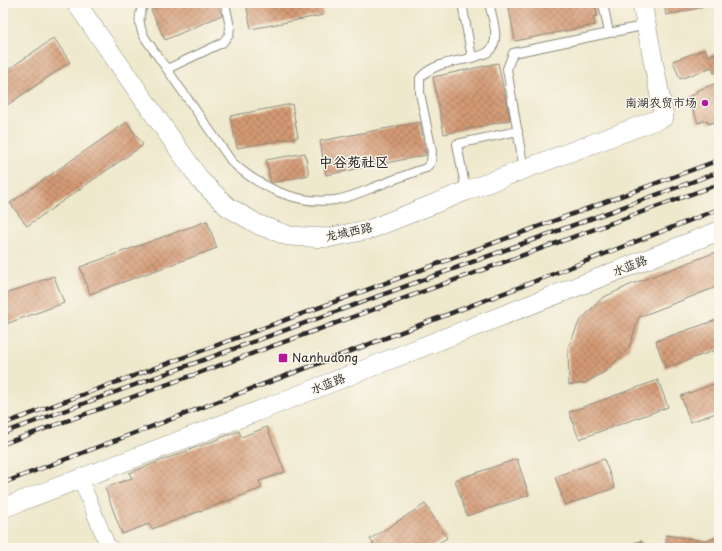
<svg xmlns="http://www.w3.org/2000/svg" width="722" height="551" font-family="'Playpen Sans','LXGW WenKai TC',sans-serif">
  <defs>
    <pattern id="building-cross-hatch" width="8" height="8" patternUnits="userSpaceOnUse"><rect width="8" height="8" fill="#d49a75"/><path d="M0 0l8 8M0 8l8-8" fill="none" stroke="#ac7e60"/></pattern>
  </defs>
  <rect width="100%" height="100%" fill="#fbf7ec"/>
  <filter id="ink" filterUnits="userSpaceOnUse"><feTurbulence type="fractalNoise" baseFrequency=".025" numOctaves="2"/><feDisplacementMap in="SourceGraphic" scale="8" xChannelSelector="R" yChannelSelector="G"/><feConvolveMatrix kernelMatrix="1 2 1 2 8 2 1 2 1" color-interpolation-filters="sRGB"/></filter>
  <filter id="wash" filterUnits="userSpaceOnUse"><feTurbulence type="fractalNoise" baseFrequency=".012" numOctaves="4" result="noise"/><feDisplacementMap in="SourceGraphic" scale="16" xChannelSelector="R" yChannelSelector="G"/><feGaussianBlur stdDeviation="0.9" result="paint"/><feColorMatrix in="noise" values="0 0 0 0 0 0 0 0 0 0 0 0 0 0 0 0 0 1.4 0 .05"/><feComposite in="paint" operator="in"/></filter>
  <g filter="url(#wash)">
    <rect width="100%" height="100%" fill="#eee8cc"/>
    <g id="blocks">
      <!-- building -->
      <path fill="url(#building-cross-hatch)" d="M168 3H217L222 15 165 40 151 10Z
        M246 3H321L323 15 251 29Z
        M508 3H595L597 16 593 17 595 25 515 41Z
        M664 3H719V4L666 15Z
        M54 38 70 62 3 108V73Z
        M705 49 708 56 719 52V72L714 73 712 67 680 79 673 61Z
        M498 63 510 120 444 134 433 77Z
        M719 82V120L708 124 707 120 698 123 688 97 697 93 696 91Z
        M292 104 298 137 237 148 230 116Z
        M127 122 143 145 27 226 10 203Z
        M420 122 426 155 326 175 320 141Z
        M305 153 309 175 271 183 266 160Z
        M207 221 217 248 90 294 80 267Z
        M719 251V286L639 317 629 348 606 371 585 383 569 385 568 348 579 322 602 298 632 284Z
        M54 276 64 303 3 325V295Z
        M719 319V349L665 368 656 341Z
        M658 380 668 407 579 439 569 412Z
        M719 382V412L690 422 681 396Z
        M267 427 285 472 259 481 262 488 152 529 149 524 122 534 105 488 132 478 129 473 239 431 241 437Z
        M517 459 529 495 467 516 455 480Z
        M604 459 615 488 565 505 555 477Z
        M425 504 447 538 430 548H376L370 539Z
        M666 535 707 541 719 536V548H666Z
        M641 541 644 548H621Z"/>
    </g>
  </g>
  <g filter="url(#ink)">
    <use href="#blocks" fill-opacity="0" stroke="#8c8a7c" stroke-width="1"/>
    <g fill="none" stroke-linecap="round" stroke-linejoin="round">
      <defs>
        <path id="service" d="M145 3C137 14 139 27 145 38L232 162C259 187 297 205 335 200 348 198 360 193 372 188 390 181 408 174 426 168L431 162 432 151 420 93V78C433 63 454 62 472 58L462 3
          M603 3 609 33 647 25
          M472 58C477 56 484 55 488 52 502 41 492 18 489 3
          M167 69 222 43 229 35 230 27 225 3
          M524 170 507 69 513 53 609 33
          M466 191 457 144 518 131"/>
        <path id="minor" d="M80 478 107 544 111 548"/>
        <path id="tertiary" d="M76 3 201 181 228 207 259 225 289 236 327 238 371 229 466 191 664 117 642 3
          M3 508 266 408 719 231"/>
      </defs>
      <!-- service casing -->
      <use href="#service" stroke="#8c8a7c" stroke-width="10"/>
      <!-- minor casing -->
      <use href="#minor" stroke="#8c8a7c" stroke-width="16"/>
      <!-- tertiary casing -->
      <use href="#tertiary" stroke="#8c8a7c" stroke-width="20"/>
      <!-- service -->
      <use href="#service" stroke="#fff" stroke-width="8"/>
      <!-- minor -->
      <use href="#minor" stroke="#fff" stroke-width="15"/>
      <!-- tertiary -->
      <use href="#tertiary" stroke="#fff" stroke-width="19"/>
      <defs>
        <path id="rail" d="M3 424 719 160
          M3 433 719 172
          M3 444 719 184
          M3 483 520 287 719 209"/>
      </defs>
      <!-- rail casing -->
      <use href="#rail" stroke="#2b2b2b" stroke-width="4.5"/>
      <!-- rail -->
      <use href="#rail" stroke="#fbf7ec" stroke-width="3" stroke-dasharray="9" stroke-linecap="butt"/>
    </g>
  </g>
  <!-- markers -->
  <g fill="#b5179e" stroke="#fbf7ec" stroke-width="1.5">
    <circle cx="705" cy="103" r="4"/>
    <rect x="278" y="353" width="10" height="10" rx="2"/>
  </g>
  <g text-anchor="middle" stroke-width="3" stroke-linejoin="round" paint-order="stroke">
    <!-- poi labels -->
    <g font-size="12" fill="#2b2b2b" stroke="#fbf7ec" text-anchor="end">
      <text x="697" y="107">南湖农贸市场</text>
      <text x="292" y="362" text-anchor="start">Nanhudong</text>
    </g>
    <!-- street labels -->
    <g font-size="12" fill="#2b2b2b" stroke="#fbf7ec">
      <text transform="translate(349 232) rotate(-12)" y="4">龙城西路</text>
      <text transform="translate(630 266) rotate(-21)" y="4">水蓝路</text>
      <text transform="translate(328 384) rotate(-21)" y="4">水蓝路</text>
    </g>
    <!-- quarter labels -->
    <g font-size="14" font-weight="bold" fill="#2b2b2b" stroke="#fbf7ec">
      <text x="354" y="167">中谷苑社区</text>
    </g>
  </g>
  <!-- margin -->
  <rect width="722" height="551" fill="none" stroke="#fbf7ec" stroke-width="16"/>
</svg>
